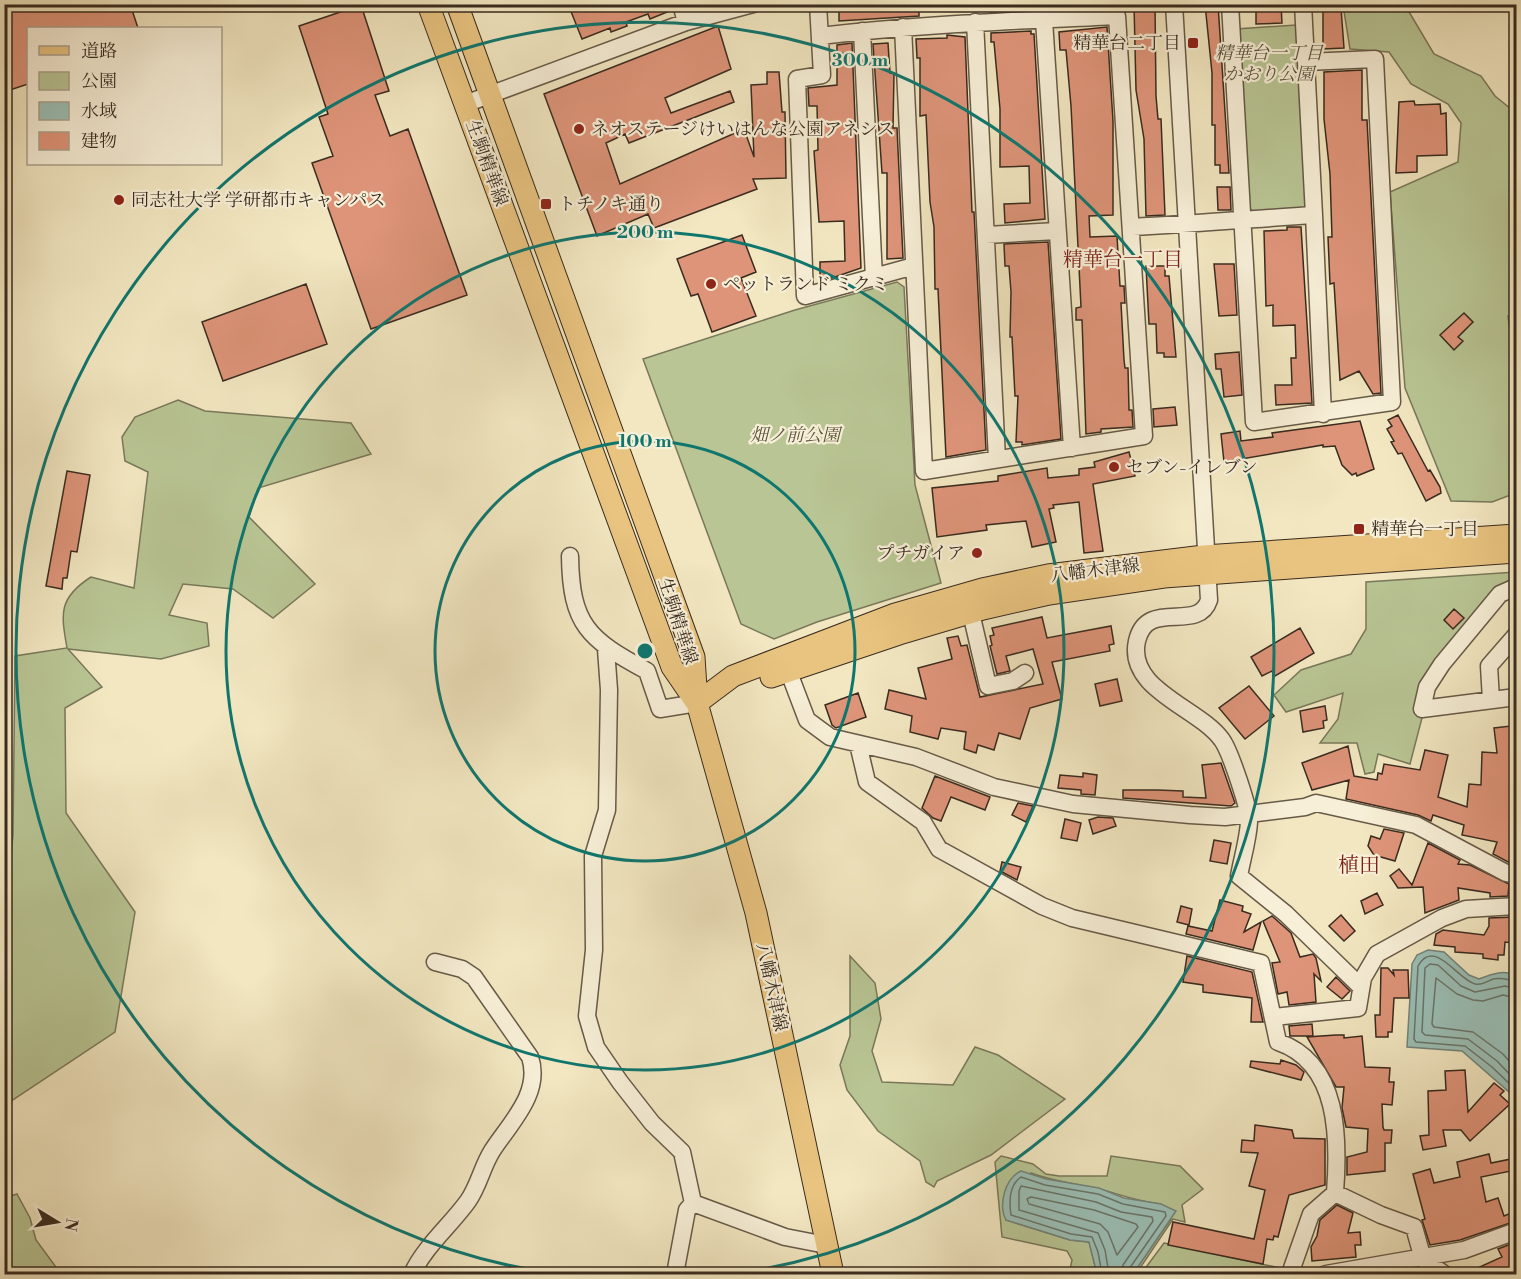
<svg xmlns="http://www.w3.org/2000/svg" width="1521" height="1279" font-family="'Libre Bodoni','Noto Serif JP',serif">
  <rect width="100%" height="100%" fill="#f2e7c1"/>
  <filter id="stains"><feTurbulence type="fractalNoise" baseFrequency=".00333" numOctaves="4"/><feColorMatrix values="0 0 0 0 .2 0 0 0 0 .09 0 0 0 0 .02 0 0 0 .5 -.17"/></filter>
  <radialGradient id="worn" r=".72"><stop offset=".6" stop-color="#630" stop-opacity="0"/><stop offset="1" stop-color="#630" stop-opacity=".3"/></radialGradient>
  <!-- green -->
  <path fill="#b9c594" stroke="#79785a" stroke-width="1.5" d="M1343 5H1405L1434 54 1481 76 1495 96 1516 113V317L1508 316 1516 384V493L1492 502 1451 501 1405 388 1390 192 1458 162 1461 123 1448 104 1411 84 1389 52 1350 49Z
    M1296 25 1307 204 1301 210 1255 213 1248 207 1236 29Z
    M897 282 904 287 915 485 941 583 817 622 774 639 741 624 643 359 795 310Z
    M178 400 205 411 351 423 371 454 258 488 249 517 315 584 273 618 233 589 183 584 169 615 207 623 209 646 161 659 68 649 102 687 65 708 66 813 135 912 115 1032 5 1105 4 917 13 835 15 656 67 648C61 614 58 598 91 577L134 588 148 472 125 461 122 437 135 417Z
    M1516 572V583L1454 644 1423 714 1410 764 1378 754 1374 772 1365 774 1357 743H1320L1338 719 1343 693 1286 712 1274 695 1301 670 1351 654 1366 629V582Z
    M850 956 875 983 881 1019 872 1051 882 1082 953 1085 975 1047 998 1055 1065 1099 991 1155 937 1181 934 1187 926 1182 920 1161 878 1131 847 1090 840 1065 850 1036Z
    M1001 1156 1033 1164 1046 1174 1059 1176H1107L1111 1156 1180 1166 1203 1189 1182 1205 1185 1222 1173 1219 1136 1274H1133L1171 1219 1161 1204C1142 1202 1127 1197 1110 1192 1084 1184 1057 1183 1031 1173L1006 1220 1070 1240 1089 1242 1097 1274H1069L1072 1260 1067 1251 1002 1237 995 1162Z
    M17 1194 30 1218 36 1240 61 1274H5V1198Z
    M1164 1243 1285 1269V1274H1141Z"/>
  <!-- water -->
  <path fill="#9bbfb6" stroke="#74847a" stroke-width="1.5" d="M1428 950 1444 952 1469 975 1479 979C1492 974 1504 969 1516 976V1098L1462 1051 1407 1047 1412 964 1417 955Z
    M1021 1171 1046 1179 1099 1188 1124 1198 1161 1204 1176 1211 1133 1274H1097L1089 1242 1070 1240 1006 1220C998 1205 1005 1178 1021 1171Z"/>
  <g fill="none" stroke-linecap="round" stroke-linejoin="round">
    <!-- shore -->
    <path stroke="#6a756a" stroke-width="1.5" d="M1516 981C1508 980 1502 977 1493 979 1487 981 1482 986 1475 984 1457 979 1434 937 1418 966L1414 1039 1416 1042 1465 1046 1492 1067 1516 1090
      M1516 989 1505 986 1475 992 1461 986 1438 965 1430 964 1425 968 1422 1032 1425 1035 1468 1039 1497 1061 1516 1081
      M1516 998 1503 995 1483 1001 1473 1000 1457 994 1436 978 1432 1024 1434 1027 1473 1032 1503 1054 1516 1069
      M1031 1197 1094 1210 1136 1224 1138 1227 1117 1255 1108 1232 1100 1224 1029 1204 1027 1199Z
      M1102 1274 1098 1252 1092 1237 1071 1234 1011 1215C1009 1202 1009 1185 1021 1177L1045 1185 1098 1194 1123 1204 1165 1212 1166 1216 1129 1269 1128 1274
      M1109 1274 1105 1250 1098 1233 1019 1210V1191L1021 1186 1096 1202 1121 1212 1152 1217 1153 1221 1123 1265 1121 1274"/>
  </g>
  <!-- building -->
  <path fill="#de9479" stroke="#392b1f" stroke-width="1.5" d="M4 4H130L138 28H28V84L4 92Z
    M568 4H671L672 10 650 19 648 14 626 22 627 26 611 32 610 28 582 39Z
    M839 4H919V16L839 21Z
    M990 4H1030V10L990 12Z
    M1134 4H1155L1156 96 1158 119H1161L1165 215 1146 216 1144 139 1136 90Z
    M1205 4H1218L1229 173H1220V165H1215V125H1212V73Z
    M1256 4H1281L1282 23 1256 24Z
    M1323 4H1335V9L1341 8 1344 48 1323 49Z
    M361 5 389 91 375 95 390 136 408 129 467 295 371 329 312 163 333 156 319 117 328 114 299 26Z
    M718 26 731 69 665 98 671 113 730 91 734 102 629 143 625 134 606 143 620 184 744 129 754 157 751 85 767 84V72H779L782 112H785L786 178 753 179 757 189 654 228 648 214 597 236 544 94Z
    M1107 27 1113 121V215L1089 216 1090 237 1117 236 1120 286H1124L1125 303H1121L1124 360 1125 368H1128L1129 410H1132L1133 427 1101 429V432L1086 434 1082 320H1076V308L1081 307 1071 106 1066 50H1060L1059 32Z
    M1031 31V34H1034L1045 219 1005 223 1004 204 1030 203 1029 166 1000 167V109L994 42H991V33Z
    M947 35 965 37 972 212H974L986 450 946 457 938 289H935L934 227 930 202 926 115 920 116V58H917L916 39 947 38Z
    M852 43 861 268 832 278H820V262L845 261 844 221 819 222 814 151 818 150 817 106H809L808 88 837 85V45Z
    M888 43 890 73H894L893 128H897L903 258 887 259V173H882L873 44Z
    M1362 70V120H1367L1381 393 1373 394 1359 371 1340 380 1334 283 1330 284 1328 237H1332L1330 174 1324 119V72Z
    M1414 101 1415 105 1440 104 1441 114 1446 113 1447 155 1417 156V172L1396 173 1399 102Z
    M1217 187H1230L1231 210H1218Z
    M1287 227H1301L1312 403 1276 405 1275 385H1292L1291 358H1296L1295 325 1273 326V305L1266 306 1264 231 1287 230Z
    M742 235 756 272 741 278 756 316 712 332 698 294 691 296 677 259Z
    M1048 242 1061 439 1022 445V442H1016L1018 396H1015L1012 337H1010L1011 292 1009 266H1005L1004 244Z
    M1214 264H1234L1237 315 1219 316Z
    M1146 266H1165V276H1169L1176 357H1164V353H1157L1156 324H1149Z
    M306 284 327 344 223 381 202 322Z
    M1464 313 1473 322 1458 337 1463 341 1454 350 1440 335Z
    M1239 352 1242 395 1224 397 1221 369H1216L1215 354Z
    M1175 407 1177 425 1154 427 1153 409Z
    M1398 415 1428 471 1430 470 1440 487 1441 493 1426 501 1402 453 1398 454 1391 442 1394 441 1387 429 1392 426 1388 420Z
    M1360 421 1374 469 1357 476 1356 473 1352 475 1342 465 1335 446 1323 447V445L1224 462 1221 434 1240 431 1241 441 1273 437 1272 433Z
    M1129 452 1135 476 1093 484 1103 551 1084 553 1079 502 1053 505 1054 508 1049 509 1056 542 1032 547 1026 521 986 525 987 530 937 537 932 488 998 481V476L1047 468 1048 478 1079 475V469L1095 467 1094 462Z
    M67 471 90 475 77 552 71 551 67 578H63L62 589 46 586Z
    M1454 609 1464 618 1453 629 1444 620Z
    M1042 617 1047 638 1111 626 1114 644 1109 645 1110 651 1052 662 1062 699 1030 708 1020 739 999 733 994 750 978 745 976 753 964 749 966 732 941 728 938 739 910 732 912 716 885 709 889 690 926 699 918 668 952 659 947 638 958 636 961 646 967 645 980 697 1043 684 1033 649 1006 656 1010 671 997 674 990 646 992 645 990 636 994 635 992 628Z
    M1300 628 1314 653 1275 676 1272 671 1262 676 1251 657Z
    M1117 679 1122 701 1100 706 1095 684Z
    M1249 686 1274 716 1245 739 1219 708Z
    M858 693 866 717 836 728 832 725 825 705Z
    M1325 706 1327 720 1323 721 1324 728 1303 732 1300 711Z
    M1511 726 1516 760V813L1513 814 1516 844 1510 860 1512 864 1493 854 1497 842 1462 835 1464 825 1433 815 1431 821 1418 815 1346 799 1349 780 1312 790 1302 763 1348 746 1354 776 1377 780 1378 773 1382 774 1384 764 1420 770 1425 750 1448 755 1438 797 1467 807 1469 784 1481 785 1482 752 1497 753 1494 728Z
    M1221 763 1235 803 1231 806 1123 798V790H1157L1183 791V797L1206 798 1202 765Z
    M1083 773 1097 775 1095 795 1081 794V790L1058 788 1060 775 1083 777Z
    M935 776 990 797 985 810 951 797 941 821 933 818 922 808Z
    M1018 803 1033 806 1026 822 1012 815Z
    M1098 817 1113 818 1116 826 1093 834 1089 820Z
    M1065 819 1081 823 1077 841 1061 838Z
    M1384 829 1404 833 1395 861 1374 855 1368 846 1371 836 1380 839Z
    M1214 840 1231 843 1227 864 1210 861Z
    M1428 843 1460 860 1458 864 1470 865 1509 884 1508 896 1490 897V893L1458 888 1459 900 1425 913 1423 887 1398 888 1390 876 1399 869 1412 885Z
    M1002 862 1021 867 1017 880 1000 871Z
    M1377 893 1383 905 1365 914 1361 901Z
    M1220 900 1243 906 1242 911 1251 914 1244 932 1261 922 1253 950 1186 934 1188 926 1212 931Z
    M1181 906 1192 909 1189 925 1177 922Z
    M1341 915 1355 931 1344 941 1329 926Z
    M1272 916 1291 933 1300 957 1313 954 1316 958 1321 981 1314 974 1316 1002 1289 1005 1287 992 1278 994 1272 963 1280 962 1263 921Z
    M1515 917 1513 943 1505 942 1504 955H1498V960L1483 958V954L1455 952V947L1434 945 1436 934 1443 930 1484 935 1489 926V918Z
    M1187 956 1252 972 1263 1022H1251L1252 998 1203 992V985L1183 982Z
    M1381 968H1388L1394 975 1393 970H1408L1409 998H1394L1392 1032H1388V1037H1376L1375 1015H1380Z
    M1336 977 1350 991 1342 999 1327 987Z
    M1312 1024 1313 1036H1290L1289 1026Z
    M1336 1035H1344V1038L1362 1036 1365 1067 1390 1068 1389 1082H1394L1392 1105 1382 1104 1383 1127 1384 1130H1392L1391 1143H1385V1171L1347 1175V1157L1367 1152 1368 1129 1346 1127 1342 1108 1344 1087H1336L1307 1037Z
    M1281 1060 1296 1065 1304 1072 1301 1080 1250 1067 1251 1061 1280 1064Z
    M1465 1070 1468 1112 1494 1083 1504 1091 1500 1095 1510 1104 1470 1141 1461 1130H1443L1446 1146 1423 1150 1420 1136 1429 1135 1428 1091 1446 1090 1445 1071Z
    M1255 1125 1292 1130 1294 1138 1325 1139V1185L1289 1195 1278 1237 1274 1236 1273 1240 1267 1239 1263 1264 1168 1245 1173 1222 1254 1239 1265 1190 1249 1186 1258 1153 1241 1152 1242 1140 1254 1141Z
    M1489 1154 1491 1163 1516 1158V1170L1481 1177 1486 1202 1498 1198 1504 1216 1516 1211V1221L1460 1240 1430 1245 1422 1220 1425 1219 1413 1174 1430 1169 1434 1183 1460 1177 1457 1162Z
    M1337 1205 1353 1213 1348 1233 1360 1232 1361 1245H1355L1356 1257 1312 1261 1311 1247 1317 1236 1320 1220Z
    M1516 1242V1275H1462L1502 1257 1498 1249Z"/>
  <g fill="none" stroke-linecap="round" stroke-linejoin="round">
    <defs>
      <path id="minor" d="M681 4 686 22
        M818 4 822 75 797 79 805 296 914 266
        M1174 4 1209 600C1198 634 1147 597 1137 641 1126 690 1200 708 1222 740 1230 751 1250 810 1249 822 1248 840 1242 859 1239 876L1286 914 1360 986
        M1303 4 1306 62
        M1044 20 1072 448
        M975 22 997 459
        M862 31 874 278
        M820 36C919 24 1017 21 1117 16L1144 436 924 471 903 27
        M465 104 686 22 753 4
        M1314 215 1323 414
        M1132 227C1192 224 1253 219 1314 215L1306 62 1375 59 1392 402 1254 422 1230 4
        M986 235 1057 231
        M570 556C571 625 588 639 647 671L660 709 697 703
        M1516 587 1500 594 1442 664 1427 687 1422 709 1516 697
        M971 613 988 686 1013 681 1025 673
        M606 649 609 690 607 810 593 856 594 950 587 1016 596 1047 620 1082 652 1123 682 1152 693 1203 785 1237 826 1245
        M788 670 807 720 830 737 916 757 994 787 1073 804 1190 815 1225 817 1305 807 1316 803 1416 825 1506 873 1516 875
        M1491 700 1489 666 1516 635
        M858 744 867 782 923 822 939 849 1042 906 1072 918 1261 963 1278 1042C1340 1063 1339 1140 1335 1193L1381 1215 1414 1227 1423 1259 1444 1274
        M1274 1017 1358 1008 1363 978 1377 954 1442 918 1466 909 1516 906
        M412 1274C425 1246 450 1226 468 1201 479 1185 482 1167 492 1151 510 1123 542 1093 530 1057L474 977 462 969 435 962
        M675 1274 687 1210 693 1203
        M1290 1274 1311 1214 1335 1193
        M1326 1274 1464 1250 1516 1231"/>
      <path id="major" d="M428 4 672 667 696 702
        M457 4 694 657 697 703 756 913 833 1274
        M771 677 899 634 983 609 1049 594 1164 577 1516 552
        M697 703 733 676 895 614 982 589 1048 575 1204 556 1516 535"/>
    </defs>
    <!-- minor casing -->
    <use href="#minor" stroke="#675a48" stroke-width="19"/>
    <!-- major casing -->
    <use href="#major" stroke="#392b1f" stroke-width="23"/>
    <!-- minor -->
    <use href="#minor" stroke="#f7efd7" stroke-width="16"/>
    <!-- major -->
    <use href="#major" stroke="#e9c480" stroke-width="21"/>
  </g>
  <!-- distance rings -->
  <g fill="none" stroke="#0f766e" stroke-width="3">
    <circle cx="645" cy="651" r="210"/>
    <circle cx="645" cy="651" r="419"/>
    <path d="M557 1274A629 629 0 1 1 733 1274"/>
  </g>
  <!-- markers -->
  <g fill="#8f2418" stroke="#f7efd7" stroke-width="2">
    <rect x="1187" y="37" width="12" height="12" rx="3"/>
    <circle cx="579" cy="129" r="6"/>
    <circle cx="119" cy="200" r="6"/>
    <rect x="540" y="198" width="12" height="12" rx="3"/>
    <circle cx="711" cy="284" r="6"/>
    <circle cx="1114" cy="467" r="6"/>
    <rect x="1353" y="523" width="12" height="12" rx="3"/>
    <circle cx="977" cy="553" r="6"/>
  </g>
  <g text-anchor="middle" stroke-width="4.5" stroke-linejoin="round" paint-order="stroke">
    <!-- poi labels -->
    <g font-size="18" fill="#392b1f" stroke="#f7efd7" text-anchor="start">
      <text x="1181" y="49" text-anchor="end">精華台二丁目</text>
      <text x="591" y="135">ネオステージけいはんな公園アネシス</text>
      <text x="131" y="206">同志社大学 学研都市キャンパス</text>
      <text x="558" y="210">トチノキ通り</text>
      <text x="723" y="290">ペットランド ミクミ</text>
      <text x="1126" y="473">セブン-イレブン</text>
      <text x="1371" y="535">精華台一丁目</text>
      <text x="965" y="559" text-anchor="end">プチガイア</text>
    </g>
    <!-- park labels -->
    <g font-size="18" font-style="italic" fill="#59523c" stroke="#f7efd7">
      <text x="1269" y="59">精華台一丁目<tspan x="1269" dy="21">かおり公園</tspan></text>
      <text x="795" y="441">畑ノ前公園</text>
    </g>
    <!-- street labels -->
    <g font-size="18" fill="#392b1f" stroke="#f7efd7">
      <text transform="translate(487 163) rotate(70)" y="6">生駒精華線</text>
      <text transform="translate(1095 570) rotate(-7)" y="6">八幡木津線</text>
      <text transform="translate(678 621) rotate(72)" y="6">生駒精華線</text>
      <text transform="translate(772 987) rotate(78)" y="6">八幡木津線</text>
    </g>
    <!-- neighbourhood labels -->
    <g font-size="20" fill="#7a1f14" stroke="#f7efd7">
      <text x="1123" y="266">精華台一丁目</text>
    </g>
    <!-- quarter labels -->
    <g font-size="21" fill="#7a1f14" stroke="#f7efd7">
      <text x="1359" y="872">植田</text>
    </g>
  </g>
  <circle cx="645" cy="651" r="9" fill="#0f766e" stroke="#f7efd7" stroke-width="3"/>
  <g font-size="18" text-anchor="middle" font-weight="bold" fill="#0f766e" stroke="#f7efd7" stroke-width="4.5" stroke-linejoin="round" paint-order="stroke">
    <text x="860" y="66">300 m</text>
    <text x="645" y="238">200 m</text>
    <text x="645" y="447">100 m</text>
  </g>
  <!-- margin -->
  <rect width="1521" height="1279" fill="none" stroke="#f2e7c1" stroke-width="24"/>
  <rect x="6" y="6" width="1509" height="1267" fill="none" stroke="#392b1f" stroke-width="3"/>
  <rect x="12" y="12" width="1497" height="1255" fill="none" stroke="#392b1f" stroke-width="1.5"/>
  <!-- legend -->
  <rect x="27" y="27" width="195" height="138" fill="#f7efd7" stroke="#aba18d" stroke-width="1.5"/>
  <rect x="39" y="46" width="30" height="9" fill="#e9c480" stroke="#aba18d" stroke-width="1.5"/>
  <text x="81" y="57" font-size="18" fill="#392b1f">道路</text>
  <rect x="39" y="72" width="30" height="18" fill="#b9c594" stroke="#aba18d" stroke-width="1.5"/>
  <text x="81" y="87" font-size="18" fill="#392b1f">公園</text>
  <rect x="39" y="102" width="30" height="18" fill="#9bbfb6" stroke="#aba18d" stroke-width="1.5"/>
  <text x="81" y="117" font-size="18" fill="#392b1f">水域</text>
  <rect x="39" y="132" width="30" height="18" fill="#de9479" stroke="#aba18d" stroke-width="1.5"/>
  <text x="81" y="147" font-size="18" fill="#392b1f">建物</text>
  <!-- north arrow -->
  <g transform="translate(57 1222) rotate(101)" stroke="#f7efd7" stroke-width="4.5" paint-order="stroke">
  <path d="M0-4.5L10 22L0 15L-10 22Z" fill="#392b1f"/>
  <text y="-9" font-size="16" font-weight="bold" text-anchor="middle" fill="#392b1f">N</text>
  </g>
  <rect width="100%" height="100%" filter="url(#stains)"/>
  <rect width="100%" height="100%" fill="url(#worn)"/>
</svg>
